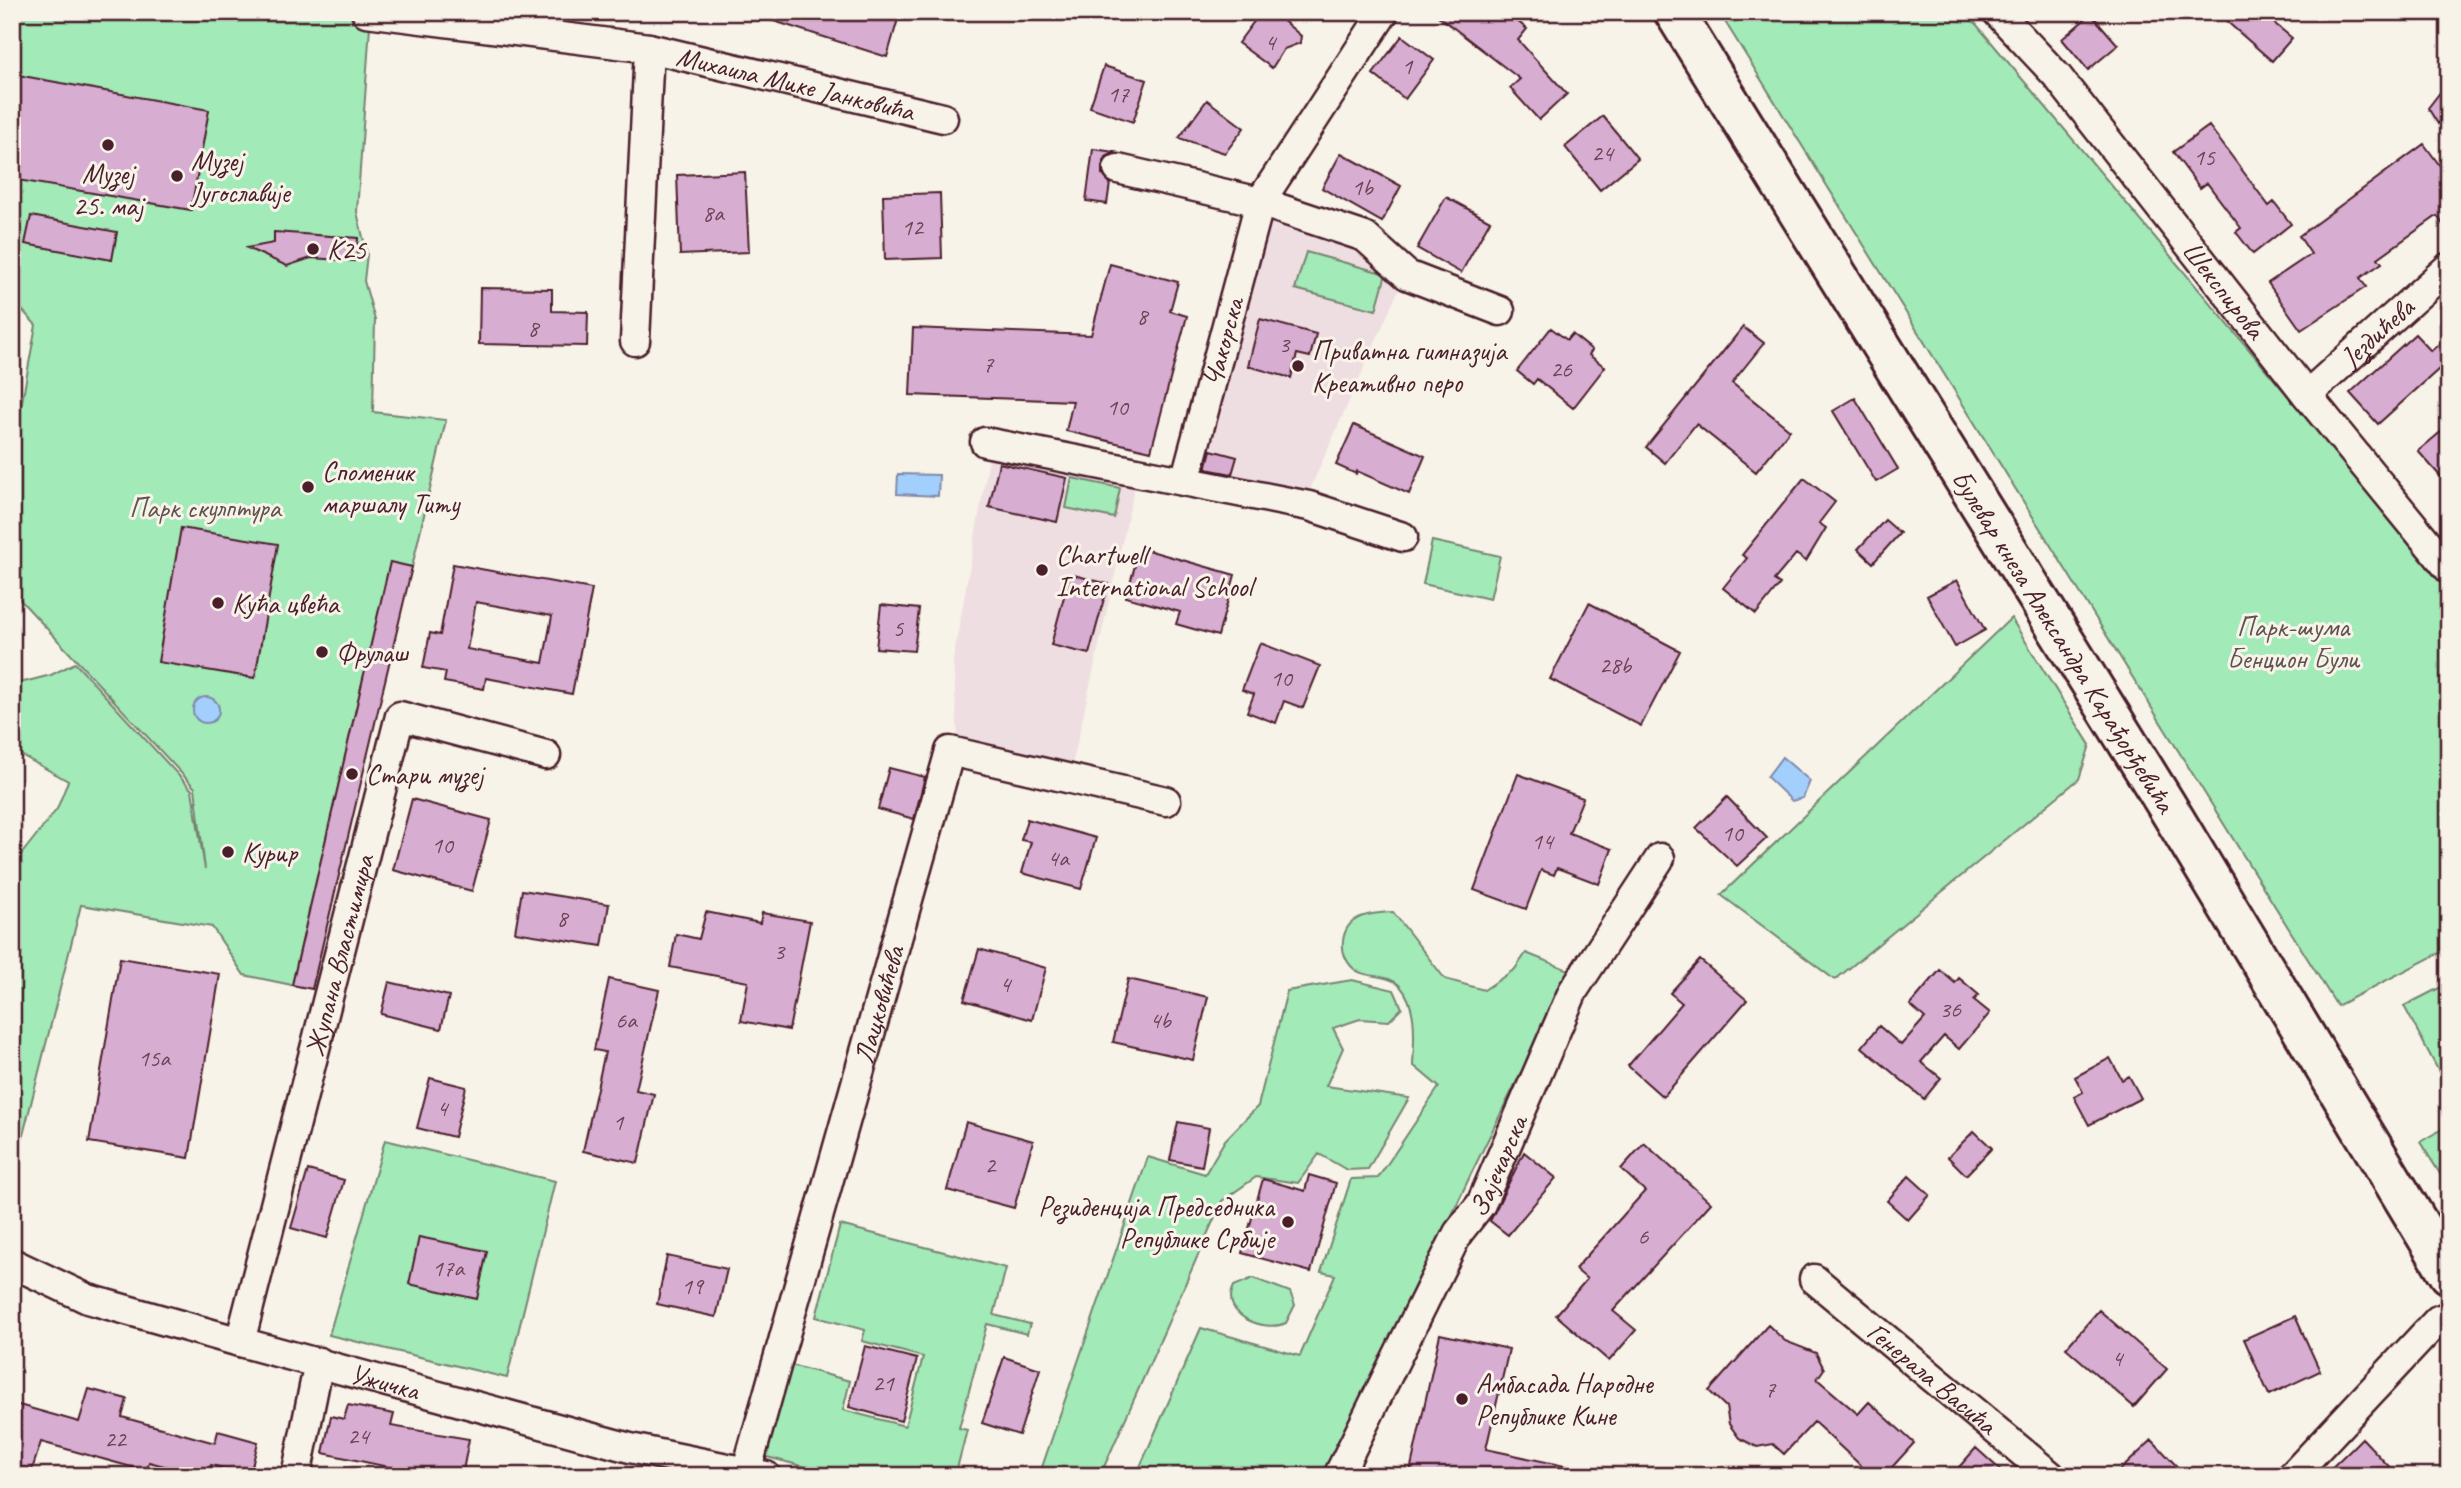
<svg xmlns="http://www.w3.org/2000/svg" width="2461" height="1488" font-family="Caveat,sans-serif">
  <rect width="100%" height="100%" fill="#f7f3e8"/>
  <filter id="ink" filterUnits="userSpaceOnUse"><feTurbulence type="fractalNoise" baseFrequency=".0143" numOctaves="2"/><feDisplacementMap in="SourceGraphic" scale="14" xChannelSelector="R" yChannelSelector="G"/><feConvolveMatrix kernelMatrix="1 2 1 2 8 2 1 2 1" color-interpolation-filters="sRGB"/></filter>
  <g filter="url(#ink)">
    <!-- built -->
    <path fill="#eedee1" d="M1267 219 1347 237 1402 282 1306 498 1205 469Z
      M990 453 1136 481 1071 770 958 740 953 660Z"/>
    <!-- green -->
    <path fill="#a2eab7" stroke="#768471" stroke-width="2" d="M12 12H371L357 212 367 254 364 281 375 320 373 412 446 420 412 567 390 563 292 985 244 975 212 927 81 905 12 1179V866L57 809 68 781 12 750V685L51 675 75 663 192 790 205 869 195 788 12 591V457L36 325 12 299Z
      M1719 12H1966L2449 588V948L2337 1006Z
      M1306 252 1386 274 1376 310 1295 289Z
      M1072 478 1120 488 1114 518 1066 508Z
      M1432 541 1500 556 1490 599 1423 584Z
      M2011 618 2090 745 2079 779 1835 980 1721 895Z
      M1393 912 1445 979 1484 990 1515 969 1526 953 1571 971 1471 1174 1330 1476H1136L1201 1328 1300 1356 1335 1275 1321 1272 1351 1179 1378 1178 1439 1087 1413 1065C1414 1041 1418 1006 1400 986 1387 972 1363 980 1351 966 1344 958 1342 950 1343 941 1346 914 1372 913 1393 912Z
      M1352 980 1394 990 1402 1008 1389 1021 1360 1019 1333 1028 1343 1048 1326 1086 1409 1098 1368 1169 1347 1170 1319 1154 1298 1183 1256 1177 1222 1201 1100 1476H1039L1148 1157 1205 1174 1225 1140 1258 1106 1287 991Z
      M2449 983V1084L2446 1085 2404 1006Z
      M2449 1125V1188L2420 1142Z
      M385 1140 555 1181 507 1378 329 1335Z
      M840 1225 1006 1268 994 1315 1030 1324 1027 1334 987 1324 959 1428 967 1430 955 1476H841L763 1456 787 1364 850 1381 843 1410 905 1426 923 1357 862 1341 865 1330 816 1317Z
      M1253 1278 1290 1292 1295 1305 1286 1323C1264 1333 1219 1315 1234 1286Z"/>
    <!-- water -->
    <path fill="#a3cffd" stroke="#7f89a9" stroke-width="2" d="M898 474 939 475 938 496 897 494Z
      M193 710a13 13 0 1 1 26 0a13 13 0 1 1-26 0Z
      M1782 757 1810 781 1803 798 1792 801 1767 777Z"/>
    <!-- building -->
    <path fill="#d8add2" stroke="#4a1f2b" stroke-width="2" fill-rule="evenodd" d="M761 12H900L887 57 761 17Z
      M1261 12H1273L1301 36 1300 43 1284 49 1272 68 1238 43Z
      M1433 12H1506L1527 29 1518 40 1567 94 1539 120 1510 88 1520 79Z
      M2216 12H2283L2274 23 2292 38 2272 61Z
      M2091 14 2118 45 2088 70 2062 39Z
      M1402 36 1434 60 1405 99 1373 74Z
      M1104 66 1147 80 1133 122 1090 107Z
      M12 74 209 110 191 210 12 179Z
      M2449 81V110L2438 124 2428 108Z
      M1207 100 1244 128 1225 153 1179 138Z
      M1603 116 1638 159 1600 190 1565 147Z
      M2209 126 2269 206 2274 202 2291 224 2253 254 2236 232 2241 228 2207 183 2200 188 2173 152Z
      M2424 144 2449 178V233L2437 216 2378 258 2382 263 2360 278 2366 287 2301 330 2268 283 2311 254 2299 236Z
      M1093 149 1115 152 1106 157 1102 166V174L1110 183 1107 204 1086 201Z
      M1341 153 1401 186 1382 222 1322 188Z
      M745 172 749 252 680 255 677 175Z
      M940 193 942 258 885 260 883 195Z
      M1446 197 1490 221 1461 273 1417 248Z
      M31 216 117 232 112 260 25 244Z
      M274 232 358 238 357 257 355 261 311 258 287 266 247 248 274 243Z
      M1110 264 1178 282 1170 311 1187 316 1151 451 1066 431 1073 401 910 395 913 328 1091 335Z
      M480 288 552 289V311L588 312 587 346 479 344Z
      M1260 319 1316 334 1310 357 1297 354 1291 378 1248 366Z
      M1743 327 1764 343 1732 383 1790 430 1756 472 1696 424 1665 463 1646 447Z
      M1551 328 1567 340 1572 334 1592 350 1589 355 1605 367 1573 408 1537 379 1533 384 1517 371Z
      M2415 334 2431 351 2449 335V360L2378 424 2350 393Z
      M1855 398 1898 469 1876 482 1833 411Z
      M1354 425 1425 456 1409 494 1357 471 1356 474 1336 465Z
      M2449 425V486L2418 451Z
      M1211 450 1237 457 1232 474 1206 469Z
      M999 463 1067 478 1057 522 989 507Z
      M1804 478 1835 502 1819 523 1826 528 1806 561 1796 554 1774 580 1780 584 1756 614 1723 588 1747 558 1742 555Z
      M1885 520 1900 533 1873 563 1858 549Z
      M181 528 278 544 255 678 158 662Z
      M1140 548 1235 575 1218 636 1176 624 1180 612 1126 597Z
      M390 562 412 567 312 989 292 985Z
      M453 564 592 589 572 694 486 678 484 689 444 682 446 672 423 668 430 633 440 635ZM476 602 552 616 543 663 467 649Z
      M1070 574 1108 584 1089 654 1051 645Z
      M1957 580 1985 630 1955 647 1927 596Z
      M1589 603 1680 651 1641 726 1550 679Z
      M881 605 919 609 914 651 876 648Z
      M1260 643 1320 666 1303 708 1284 701 1276 723 1247 712 1254 694 1242 690Z
      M889 768 925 777 914 819 878 809Z
      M1518 774 1583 798 1569 833 1612 849 1599 884 1557 868 1554 875 1541 870 1526 909 1474 890Z
      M1727 797 1767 838 1737 866 1696 828Z
      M412 799 491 820 472 891 393 870Z
      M1027 819 1096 838 1081 889 1022 873 1031 842 1021 840Z
      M522 890 609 904 602 946 515 932Z
      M706 912 760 923 762 913 810 921 789 1030 741 1021 748 982 670 967 676 934 699 939Z
      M979 949 1046 968 1032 1020 964 1000Z
      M120 958 220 974 189 1158 89 1142Z
      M1700 960 1747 1000 1663 1097 1628 1066 1682 1003 1670 993Z
      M1940 970 1955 983 1959 978 1979 995 1974 1000 1990 1013 1959 1049 1944 1036 1921 1062 1941 1078 1924 1099 1862 1047 1879 1026 1901 1045 1925 1018 1910 1005Z
      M609 979 659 990 636 1090 654 1094 638 1163 583 1151 605 1052 594 1050Z
      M1128 979 1208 997 1193 1060 1113 1042Z
      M389 982 449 996 441 1029 381 1014Z
      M2110 1058 2122 1080 2129 1076 2141 1098 2089 1125 2074 1097 2083 1092 2075 1077Z
      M430 1078 466 1087 454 1137 417 1128Z
      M966 1122 1033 1141 1014 1208 947 1190Z
      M1178 1122 1209 1128 1202 1166 1170 1160Z
      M1974 1131 1992 1148 1966 1175 1948 1157Z
      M1644 1143 1711 1203 1613 1311 1636 1330 1609 1361 1556 1315 1587 1279 1575 1269 1645 1191 1621 1169Z
      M1524 1152 1556 1178 1508 1235 1490 1221Z
      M308 1170 344 1180 327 1238 291 1228Z
      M1309 1175 1336 1183 1311 1272 1242 1253 1263 1179 1305 1191Z
      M1909 1176 1930 1195 1908 1220 1887 1201Z
      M419 1237 487 1251 477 1299 409 1284Z
      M667 1256 727 1269 716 1317 657 1304Z
      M2099 1310 2167 1369 2134 1407 2066 1348Z
      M2295 1316 2320 1371 2269 1395 2244 1339Z
      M1768 1325 1785 1341 1816 1353 1824 1369 1817 1379 1858 1414 1869 1402 1914 1443 1884 1476H1872L1814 1422 1784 1454 1773 1444 1757 1447 1739 1438 1729 1424 1726 1407 1709 1391Z
      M1440 1334 1509 1349 1486 1449 1574 1468 1573 1476H1409Z
      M865 1346 917 1359 901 1421 849 1407Z
      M1004 1357 1040 1369 1019 1435 982 1423Z
      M89 1389 127 1399 122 1417 215 1443 218 1431 258 1442 250 1475 211 1465 208 1476H202L149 1462 146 1471 41 1442 30 1476 12 1474V1403L79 1422Z
      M348 1405 394 1414 391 1426 469 1439 462 1476H406L407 1471 323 1453 331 1416 344 1419Z
      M2362 1438 2398 1476H2323L2351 1449Z
      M2152 1440 2186 1476H2114Z
      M1976 1448 2007 1476H1951Z"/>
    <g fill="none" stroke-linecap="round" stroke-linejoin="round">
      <defs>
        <g id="minor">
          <path id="s1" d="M366 12 649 48 943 118"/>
          <path id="s2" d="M1997 12 2057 76 2307 395 2449 569"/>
          <path d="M1118 169 1260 202 1365 237 1407 275 1500 311"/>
          <path d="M635 341 649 48"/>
          <path id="s3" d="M2307 395 2449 267"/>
          <path d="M985 442 1309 506 1403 537"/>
          <path id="s4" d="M1185 481 1260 202 1384 12"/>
          <path id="s5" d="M12 1263 88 1299 240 1342 630 1448 766 1476"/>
          <path id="s6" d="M1814 1279 2051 1476"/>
          <path id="s7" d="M240 1342 400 716 546 755"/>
          <path d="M296 1476 319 1362"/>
          <path id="s8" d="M745 1476 950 751 1166 801"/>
          <path id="s9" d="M1338 1476 1458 1233 1481 1204 1573 991 1660 858"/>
          <path d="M2292 1476 2438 1320 2449 1316"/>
        </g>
        <g id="secondary">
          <path id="s10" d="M1674 12 2165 803 2449 1274"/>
        </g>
      </defs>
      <!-- minor casing -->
      <use href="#minor" stroke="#4a1f2b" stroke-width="33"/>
      <!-- secondary casing -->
      <use href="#secondary" stroke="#4a1f2b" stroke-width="44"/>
      <!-- minor -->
      <use href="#minor" stroke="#f7f3e8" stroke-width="28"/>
      <!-- secondary -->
      <use href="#secondary" stroke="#f7f3e8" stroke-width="38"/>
    </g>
  </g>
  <!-- markers -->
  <g fill="#4a1f2b" stroke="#f7f3e8" stroke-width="2.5">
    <circle cx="108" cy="145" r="7"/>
    <circle cx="177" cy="176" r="7"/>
    <circle cx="313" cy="249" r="7"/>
    <circle cx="1298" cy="366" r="7"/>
    <circle cx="308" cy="487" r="7"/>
    <circle cx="1042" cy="570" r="7"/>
    <circle cx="218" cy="603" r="7"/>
    <circle cx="322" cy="652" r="7"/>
    <circle cx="352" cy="774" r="7"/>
    <circle cx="228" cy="852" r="7"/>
    <circle cx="1288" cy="1222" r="7"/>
    <circle cx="1462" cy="1399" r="7"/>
  </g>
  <g text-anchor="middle" stroke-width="6" stroke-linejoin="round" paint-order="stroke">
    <!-- number labels -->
    <g font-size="24" fill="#6e4255">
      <text x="1270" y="50">4</text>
      <text x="1407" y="74">1</text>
      <text x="1118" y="102">17</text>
      <text x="1602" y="161">24</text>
      <text x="2204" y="165">15</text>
      <text x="1362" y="195">1b</text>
      <text x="713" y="221">8a</text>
      <text x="912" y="235">12</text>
      <text x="1142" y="324">8</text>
      <text x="533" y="336">8</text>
      <text x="1284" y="352">3</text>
      <text x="988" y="372">7</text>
      <text x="1561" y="377">26</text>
      <text x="1117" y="415">10</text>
      <text x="898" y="636">5</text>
      <text x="1615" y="673">28b</text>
      <text x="1281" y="686">10</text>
      <text x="1732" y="841">10</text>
      <text x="1542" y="849">14</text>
      <text x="442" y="853">10</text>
      <text x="1058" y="866">4a</text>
      <text x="562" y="926">8</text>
      <text x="779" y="959">3</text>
      <text x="1005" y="992">4</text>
      <text x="1950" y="1017">36</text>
      <text x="626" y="1028">6a</text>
      <text x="1160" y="1028">4b</text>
      <text x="154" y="1066">15a</text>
      <text x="442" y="1116">4</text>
      <text x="618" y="1130">1</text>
      <text x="990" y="1173">2</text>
      <text x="1643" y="1244">6</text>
      <text x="448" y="1276">17a</text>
      <text x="692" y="1294">19</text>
      <text x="2117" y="1366">4</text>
      <text x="883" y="1391">21</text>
      <text x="1770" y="1397">7</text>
      <text x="358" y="1444">24</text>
      <text x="115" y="1447">22</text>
    </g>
    <!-- street labels -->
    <g font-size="28" fill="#4a1f2b" stroke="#f7f3e8">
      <text dy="10" stroke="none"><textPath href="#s1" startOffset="436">Михаила Мике Јанковића</textPath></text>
      <text dy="10" stroke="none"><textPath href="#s2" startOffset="359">Шекспирова</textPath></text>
      <text dy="10" stroke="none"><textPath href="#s3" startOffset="94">Јездићева</textPath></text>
      <text dy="10" stroke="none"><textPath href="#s4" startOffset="144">Чакорска</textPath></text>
      <text dy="10" stroke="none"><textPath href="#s10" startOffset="740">Булевар кнеза Александра Карађорђевића</textPath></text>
      <text dy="10" stroke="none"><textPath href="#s7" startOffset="399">Жупана Властимира</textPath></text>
      <text dy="10" stroke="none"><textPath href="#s8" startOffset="490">Лацковићева</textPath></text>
      <text dy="10" stroke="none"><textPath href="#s9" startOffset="350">Зајечарска</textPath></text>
      <text dy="10" stroke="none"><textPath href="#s6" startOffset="154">Генерала Васића</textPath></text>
      <text dy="10" stroke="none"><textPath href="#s5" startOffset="392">Ужичка</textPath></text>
    </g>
    <!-- poi labels -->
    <g font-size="28" fill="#4a1f2b" stroke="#f7f3e8" text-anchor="start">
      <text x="191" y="170">Музеј<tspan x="191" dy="32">Југославије</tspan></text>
      <text x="108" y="183" text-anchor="middle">Музеј<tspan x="108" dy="32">25. мај</tspan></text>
      <text x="327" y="259">К25</text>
      <text x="1312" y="360">Приватна гимназија<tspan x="1312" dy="32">Креативно перо</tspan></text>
      <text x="322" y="481">Споменик<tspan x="322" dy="32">маршалу Титу</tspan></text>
      <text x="1056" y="564">Chartwell<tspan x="1056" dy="32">International School</tspan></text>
      <text x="232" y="613">Кућа цвећа</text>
      <text x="336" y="662">Фрулаш</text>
      <text x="366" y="784">Стари музеј</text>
      <text x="242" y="862">Курир</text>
      <text x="1274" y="1216" text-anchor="end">Резиденција Председника<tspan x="1274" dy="32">Републике Србије</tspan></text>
      <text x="1476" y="1393">Амбасада Народне<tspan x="1476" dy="32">Републике Кине</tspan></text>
    </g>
    <!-- park labels -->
    <g font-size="28" fill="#60524e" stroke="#f7f3e8">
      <text x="205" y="517">Парк скулптура</text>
      <text x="2293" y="636">Парк-шума<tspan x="2293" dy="32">Бенцион Були</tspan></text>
    </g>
  </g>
  <!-- margin -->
  <rect width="2461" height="1488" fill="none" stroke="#f7f3e8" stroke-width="42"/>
  <rect x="21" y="21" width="2419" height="1446" fill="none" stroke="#4a1f2b" stroke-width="2.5" filter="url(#ink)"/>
</svg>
